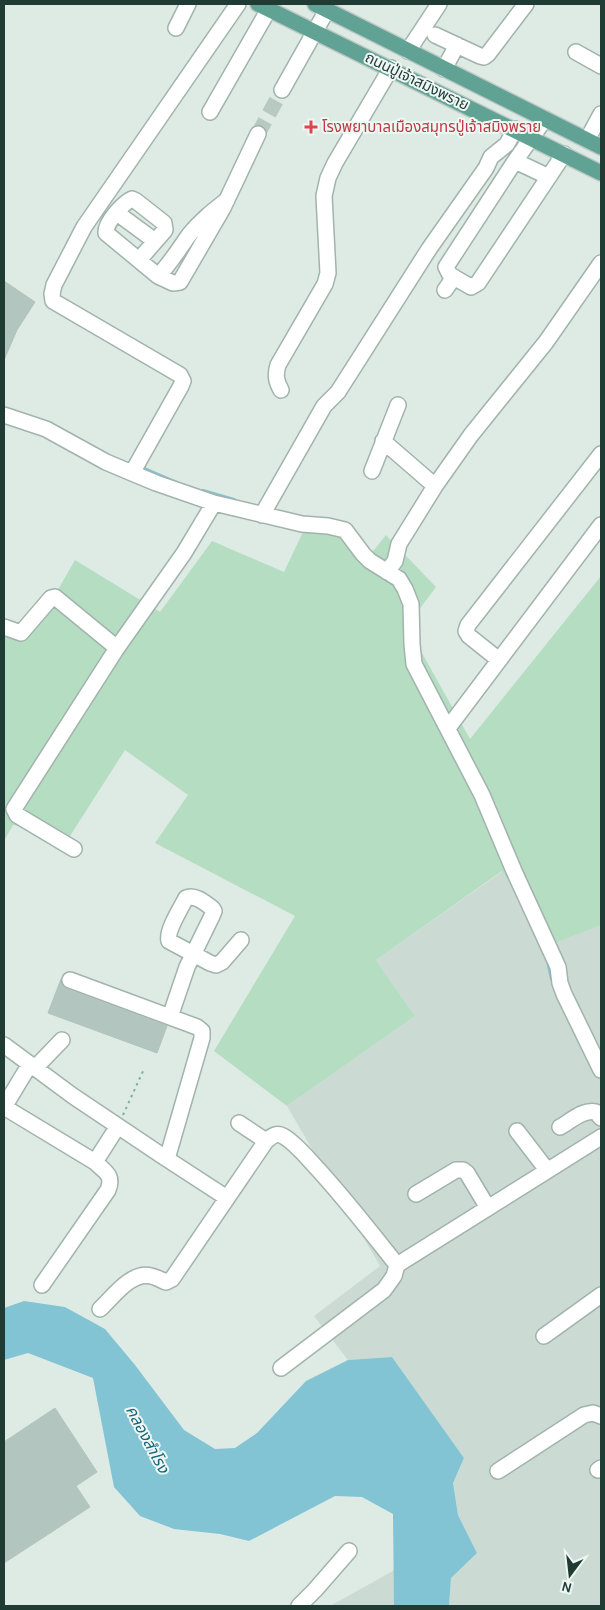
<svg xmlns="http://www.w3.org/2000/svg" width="605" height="1610" font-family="Karla,'Noto Sans Thai',sans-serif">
  <rect width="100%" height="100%" fill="#deebe5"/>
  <!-- built -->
  <path fill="#ccdad4" d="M503 871 552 943 601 925V1606H449L451 1578 477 1553 458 1515 453 1483 464 1458 392 1357 348 1360 314 1316 380 1266 287 1106 415 1016 376 960Z
    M409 1562 408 1606H330Z"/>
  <!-- green -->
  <path fill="#b5ddc2" d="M309 519 339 535 366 560 386 535 436 587 415 615 417 644 470 739 601 576V925L552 944 502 871 376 960 415 1016 287 1106 214 1051 295 916 155 843 188 795 125 750 70 836 13 825 4 841V624L35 630 75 560 160 612 212 541 284 572Z"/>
  <!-- water -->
  <path fill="#82c4d4" d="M24 1301 65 1307 105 1329 135 1365 184 1430 215 1449 235 1448 257 1433 306 1381 348 1360 392 1357 464 1458 453 1483 458 1515 477 1553 451 1578 449 1606H394L393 1514 362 1497 335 1496 249 1541 220 1534 174 1529 140 1516 114 1487 93 1378 28 1353 4 1360V1308Z"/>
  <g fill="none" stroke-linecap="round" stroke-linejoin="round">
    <!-- stream -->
    <path stroke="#82c4d4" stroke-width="4" d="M140 467 177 483
      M203 491 234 500
      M548 961 552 979"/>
  </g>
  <!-- building -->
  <path fill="#b3c5bf" stroke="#b0c4bd" d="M4 281 35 302 17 330 4 360Z
    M61 979 63 986 67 989 167 1026 157 1053 48 1013Z
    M55 1408 97 1472 76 1486 90 1507 4 1563V1442Z"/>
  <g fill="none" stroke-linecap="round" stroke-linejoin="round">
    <!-- minor-tunnel -->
    <path stroke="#b8c8c2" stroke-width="15" stroke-dasharray="15 8" stroke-linecap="butt" d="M258 134 282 90"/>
    <defs>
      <path id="minor" d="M176 28 188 4
        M435 35 480 56 484 57 488 54 526 4
        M408 51 439 4
        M576 52 601 66
        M444 69 457 45
        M282 90 327 10
        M210 112 269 9
        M545 119 515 161 446 267 450 275 471 287 478 283 564 154
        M587 140 601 114
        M515 161 549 177
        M117 213 155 241
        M139 260 165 230 164 223 136 201 132 199C123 203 105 223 106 233L158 276C170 264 179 249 189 235 200 221 213 211 227 200
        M158 276 173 283 180 282 223 208 258 134
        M445 290 454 277
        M281 390C276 381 275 375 278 365L325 284 328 273 324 196 328 178 335 163 391 68
        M4 415 46 429 106 462 132 473 156 483 214 503 302 524 328 526 345 530 363 554 370 561 399 579 405 589 411 604 412 644 414 664 482 795 514 871 558 967 560 983 564 994 601 1070
        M383 441 435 486 471 435 546 342 601 263
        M372 471 398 405
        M132 473 181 386 183 381 180 375 53 301 52 294 54 285 84 227 238 4
        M262 515 324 406 338 392 429 249 486 168 491 157 507 144 515 129
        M387 572 395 561 399 544 435 486
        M4 627 21 633 51 598 55 597 117 648 184 553 214 503
        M499 660 469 636 466 631 468 625 601 454
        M448 728 601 525
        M74 849 17 815 14 809 117 648
        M70 980 197 1027 202 1031V1038L167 1159 227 1198
        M170 1017 187 967 212 916 214 911 212 908C205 903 195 894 186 898 181 908 166 931 169 941L210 963 216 965 222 962 241 940
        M4 1045 73 1096 167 1159
        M35 1068 62 1040
        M4 1107 95 1162
        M4 1107 30 1064
        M239 1123 266 1141
        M560 1127C571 1121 583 1109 596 1112L601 1118
        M517 1131 547 1170
        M416 1194 456 1170H463L467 1173 488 1208
        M42 1285 108 1190C114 1175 105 1172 95 1162L118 1126
        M100 1309C113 1297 131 1271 151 1276 156 1277 161 1280 166 1282L172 1279 266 1141C271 1137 276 1132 283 1136 294 1142 305 1155 314 1165 343 1196 370 1231 397 1265L601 1137
        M544 1336 601 1295
        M281 1368 384 1290 394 1276 397 1265
        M598 1470 601 1468
        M498 1471 584 1415 593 1413 601 1416
        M299 1606 315 1590 349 1551"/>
      <path id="major" d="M258 4 601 173
        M315 4 601 147"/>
    </defs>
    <!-- minor casing -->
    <use href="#minor" stroke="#a1b3ac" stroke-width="18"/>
    <!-- major casing -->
    <use href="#major" stroke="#c0c8c6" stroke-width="18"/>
    <!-- path -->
    <path stroke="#7db0a2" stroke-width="2" stroke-dasharray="2.5 4" stroke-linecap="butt" d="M123 1115 144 1069"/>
    <!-- minor -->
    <use href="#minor" stroke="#fff" stroke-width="15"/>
    <!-- major -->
    <use href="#major" stroke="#60a394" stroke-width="15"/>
  </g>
  <!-- markers -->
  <path fill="#e0444e" stroke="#eef7f3" stroke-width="2" d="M308.5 119.5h5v5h5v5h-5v5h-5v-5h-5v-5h5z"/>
  <g text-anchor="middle" stroke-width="4" stroke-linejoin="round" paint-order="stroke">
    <!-- street labels -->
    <g font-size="15" fill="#1f3b34" stroke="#eef7f3">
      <text transform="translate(417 81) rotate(26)" y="5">ถนนปู่เจ้าสมิงพราย</text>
    </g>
    <!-- health labels -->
    <g font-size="15" fill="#be3a42" stroke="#eef7f3" text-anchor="start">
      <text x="322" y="132">โรงพยาบาลเมืองสมุทรปู่เจ้าสมิงพราย</text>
    </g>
    <!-- water labels -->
    <g font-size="16" font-style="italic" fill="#166579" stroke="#eef7f3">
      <text transform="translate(148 1439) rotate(62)" y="6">คลองสำโรง</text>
    </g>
  </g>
  <!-- border -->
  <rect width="605" height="1610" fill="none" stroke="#1f3b34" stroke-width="10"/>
  <!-- north arrow -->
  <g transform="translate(570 1575) rotate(195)" stroke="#eef7f3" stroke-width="4" paint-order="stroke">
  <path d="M0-4L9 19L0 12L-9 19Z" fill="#1f3b34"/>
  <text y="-8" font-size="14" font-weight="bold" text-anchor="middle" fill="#1f3b34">N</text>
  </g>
</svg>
